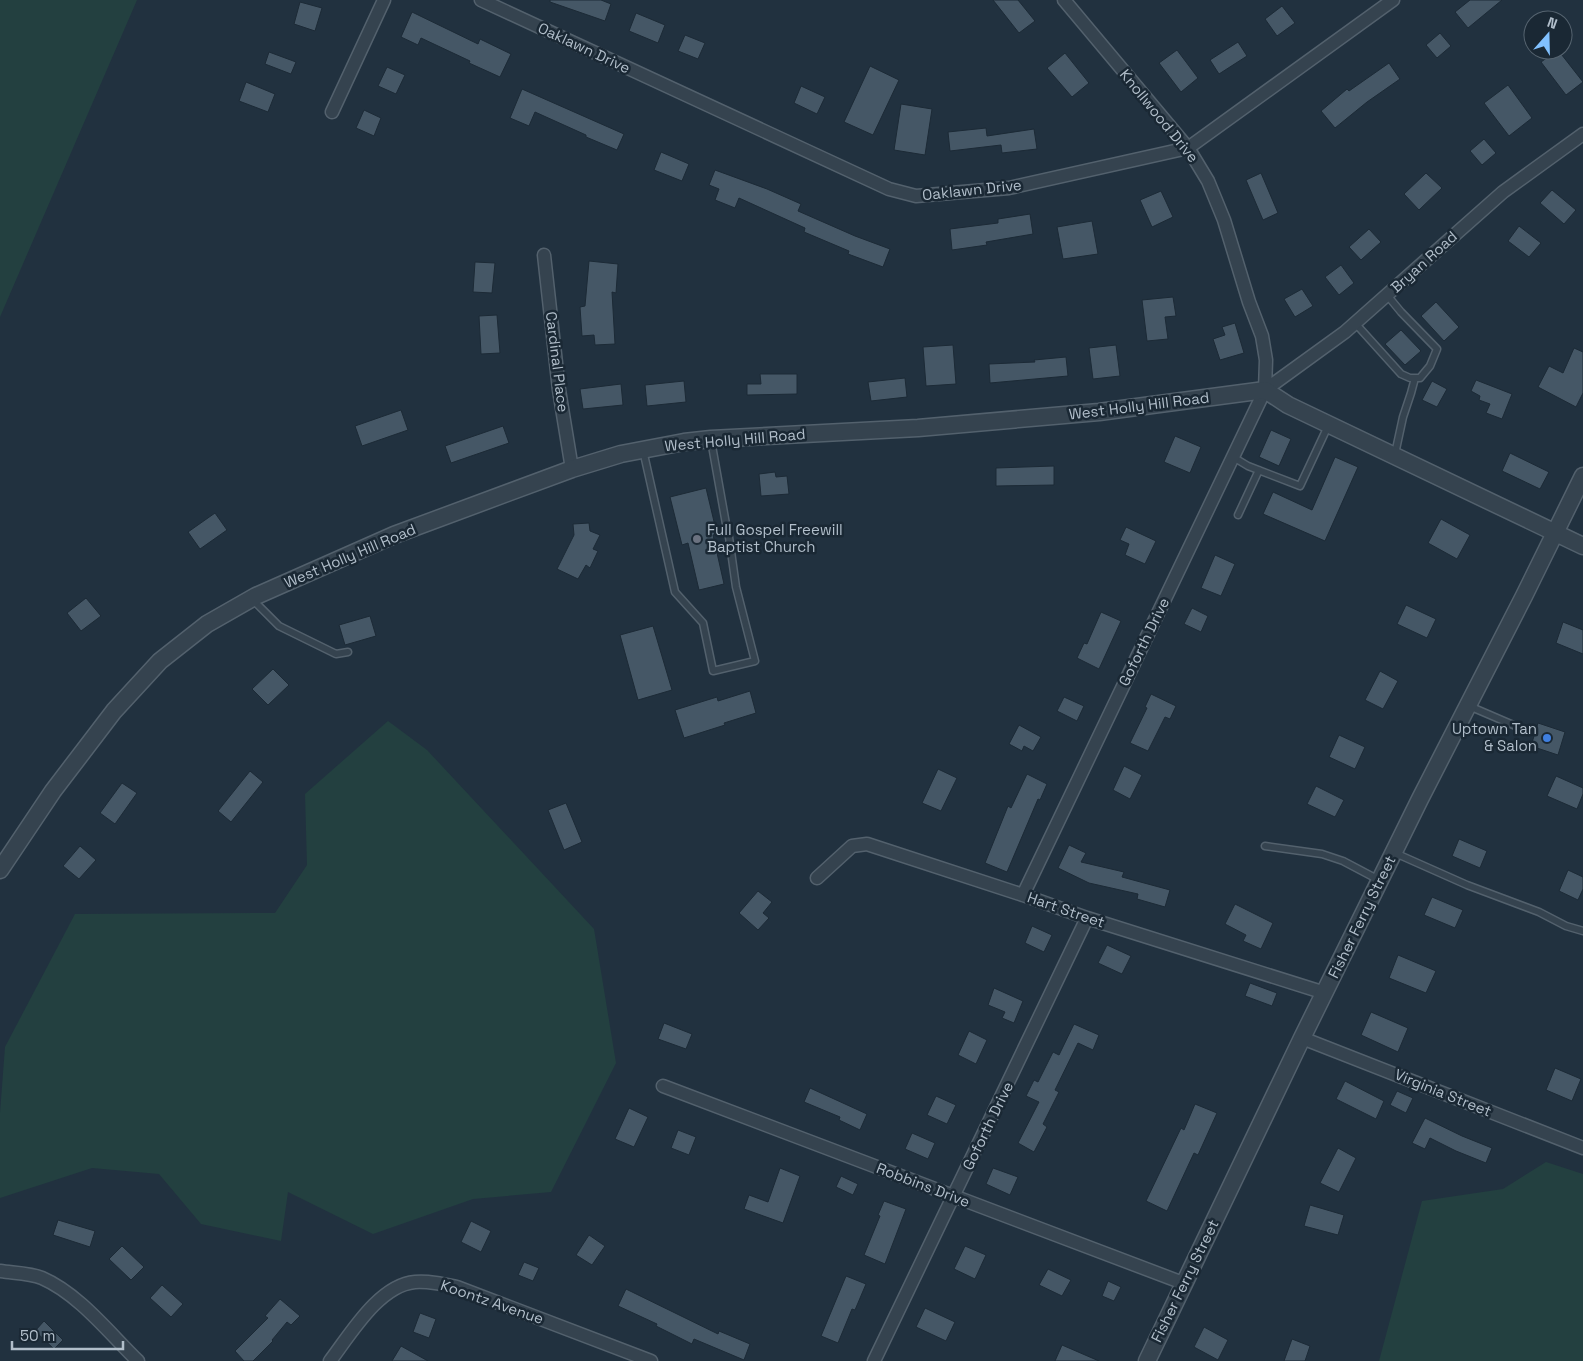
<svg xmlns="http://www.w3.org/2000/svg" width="1583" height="1361" font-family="'Space Grotesk',sans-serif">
  <rect width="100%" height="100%" fill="#21313f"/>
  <!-- green -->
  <path fill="#234040" d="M0 0H137L0 317Z
    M388 721 427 750 594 929 616 1063 551 1192 473 1199 373 1234 288 1192 281 1241 201 1224 159 1174 92 1168 0 1198V1113L5 1047 75 914 275 913 307 865 305 794Z
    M1546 1162 1583 1174V1361H1379L1422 1201 1503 1189Z"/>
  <!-- building -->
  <path fill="#455766" stroke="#1c2a36" d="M550 0H601L611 4 605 21 550 2Z
    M993 0H1018L1035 21 1019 33Z
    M1470 0H1502L1468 28 1455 12Z
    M300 2 322 8 315 31 294 24Z
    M1282 6 1295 23 1277 36 1265 19Z
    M412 12 478 44 480 39 511 54 500 77 469 63 470 61 421 38 418 45 401 37Z
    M636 13 665 25 658 43 629 31Z
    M1440 33 1451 46 1437 58 1426 45Z
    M685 35 705 43 698 59 678 51Z
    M1238 42 1247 56 1219 74 1210 60Z
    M1177 50 1198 78 1181 92 1159 63Z
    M1558 50 1583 82 1566 95 1541 62Z
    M269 52 296 62 291 74 265 64Z
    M1065 53 1089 83 1072 97 1047 68Z
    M1389 63 1400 79 1367 102 1335 128 1321 111 1347 89 1349 91Z
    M870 66 899 80 873 135 844 122Z
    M387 67 405 75 396 94 378 86Z
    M246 82 275 94 268 112 239 101Z
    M1508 85 1532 118 1509 136 1484 103Z
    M801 86 825 97 817 114 794 103Z
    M522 89 624 134 617 150 586 137V135L535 112 529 126 510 118Z
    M901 104 932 109 925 155 894 150Z
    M364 110 381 118 374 136 356 128Z
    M986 128 987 136 1034 129 1037 149 1002 153 1001 145 950 151 948 132Z
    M1484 139 1496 153 1482 165 1470 151Z
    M661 152 689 164 682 181 654 170Z
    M715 170 767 189 801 204 798 211 855 236 890 249 883 267 848 254 849 251 804 232 805 228 739 198 735 208 715 200 719 189 709 185Z
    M1261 173 1278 213 1263 220 1246 180Z
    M1426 173 1442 188 1419 210 1404 194Z
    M1552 190 1576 210 1564 224 1540 203Z
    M1161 191 1173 217 1152 227 1140 200Z
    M1030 214 1033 234 986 242 987 245 952 250 950 229 998 223V219Z
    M1092 221 1098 254 1063 259 1057 227Z
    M1519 226 1541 243 1529 257 1508 241Z
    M1369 229 1381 242 1361 260 1349 247Z
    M589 261 618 264 616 293 612 292 615 344 595 345 594 335 582 336 580 307 585 306Z
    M475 262 495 263 492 293 473 292Z
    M1341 265 1354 283 1339 295 1325 277Z
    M1302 289 1313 306 1295 317 1284 299Z
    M1173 297 1176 316 1165 317 1168 339 1147 341 1142 300Z
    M1436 302 1459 327 1444 341 1421 316Z
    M497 315 500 353 481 354 479 316Z
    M1235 323 1244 353 1220 360 1213 339 1225 335 1222 327Z
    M1401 330 1421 351 1405 365 1385 344Z
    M953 345 956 384 926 386 923 347Z
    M1116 345 1120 376 1093 379 1089 348Z
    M1574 348 1583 352V393L1576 407 1538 387 1549 366 1563 373Z
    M1066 357 1068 376 990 383 989 364 1035 362 1034 360Z
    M760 374H797V394L747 395V384H761Z
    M905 378 907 397 871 401 868 382Z
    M1476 380 1512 394 1502 419 1486 413 1490 404 1479 400 1480 396 1471 391Z
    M684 381 686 402 647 406 645 385Z
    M1432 381 1447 389 1437 407 1422 400Z
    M621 384 623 405 583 409 580 389Z
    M401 410 408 430 362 446 355 426Z
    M503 426 509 443 451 463 445 446Z
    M1271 430 1291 439 1279 466 1259 457Z
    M1175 436 1201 447 1190 473 1164 462Z
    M1510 453 1549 472 1540 489 1502 471Z
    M1335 457 1358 467 1325 541 1263 514 1273 492 1312 510Z
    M1054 466V485L996 486V468Z
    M775 472 776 477 787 476 789 494 761 496 759 474Z
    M706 488 717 534 713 535 724 584 699 590 688 543 682 545 670 497Z
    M215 513 227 530 200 549 188 532Z
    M1441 519 1470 535 1457 559 1428 543Z
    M589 523 590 531 600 535 593 549 598 551 590 568 586 565 578 579 557 569 574 535 573 524Z
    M1126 527 1156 541 1145 564 1125 555 1129 544 1120 540Z
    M1215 555 1235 564 1221 596 1201 588Z
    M86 598 101 616 81 631 67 613Z
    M1406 605 1436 619 1427 638 1397 624Z
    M1192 608 1208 616 1201 632 1184 624Z
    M1101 612 1121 621 1099 669 1077 658 1084 643 1087 644Z
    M370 616 376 636 345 645 339 625Z
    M1563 622 1583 630V654L1556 643Z
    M653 626 672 690 638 700 620 635Z
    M273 669 289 685 268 705 252 689Z
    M1380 671 1398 681 1383 709 1365 700Z
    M750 691 756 713 724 723 725 725 684 738 675 710 717 697 718 701Z
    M1151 694 1176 706 1170 719 1165 717 1148 751 1130 743 1147 708 1145 707Z
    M1064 697 1084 706 1077 721 1057 711Z
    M1538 723 1565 732 1558 755 1531 746Z
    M1019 725 1041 737 1033 751 1024 746 1022 751 1009 744Z
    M1339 735 1365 747 1355 769 1329 757Z
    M1124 766 1142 775 1130 799 1113 790Z
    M938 769 957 778 941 811 922 803Z
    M250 771 263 782 231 822 218 811Z
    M1027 774 1047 784 1040 800 1038 799 1007 872 985 863 1008 806 1011 808Z
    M1556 776 1583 788V794L1577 809 1547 796Z
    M122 783 137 793 115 824 100 813Z
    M1316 786 1344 800 1335 817 1307 804Z
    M566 803 582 842 564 850 548 810Z
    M1459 839 1487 851 1480 868 1452 856Z
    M1069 845 1086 853 1081 862 1124 872 1122 877 1170 890 1165 907 1137 899 1138 894 1089 883 1058 868Z
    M80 846 96 860 79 879 63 866Z
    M1568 870 1583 877V889L1578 900 1559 891Z
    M758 891 772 902 763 913 769 918 758 930 739 913Z
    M1432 897 1463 910 1455 928 1424 915Z
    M1235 904 1273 923 1261 949 1243 941 1246 935 1225 924Z
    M1032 926 1052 935 1044 952 1025 943Z
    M1107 945 1131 956 1122 974 1098 963Z
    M1398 955 1436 971 1426 993 1389 978Z
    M1250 983 1277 993 1272 1006 1245 996Z
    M994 988 1023 1001 1014 1023 1002 1018 1005 1012 988 1005Z
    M1371 1012 1408 1028 1398 1052 1361 1035Z
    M664 1023 692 1034 686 1049 658 1039Z
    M1074 1024 1099 1035 1093 1050 1078 1043 1055 1090 1059 1092 1043 1124 1047 1127 1034 1152 1018 1143 1039 1102 1026 1096 1034 1080 1038 1082 1053 1052 1059 1055Z
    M969 1031 987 1040 976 1064 958 1055Z
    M1555 1068 1581 1079 1572 1101 1546 1090Z
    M1345 1081 1384 1101 1376 1119 1336 1099Z
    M810 1088 867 1114 860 1130 839 1120 840 1117 804 1102Z
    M1397 1091 1413 1098 1406 1113 1390 1105Z
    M936 1096 956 1105 947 1124 927 1115Z
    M1195 1104 1217 1113 1198 1155 1194 1153 1167 1211 1146 1201 1181 1128 1184 1130Z
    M629 1108 648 1117 634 1147 615 1139Z
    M1425 1118 1462 1136 1492 1148 1486 1163 1456 1151 1430 1138 1425 1149 1412 1143Z
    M678 1130 696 1137 689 1155 671 1148Z
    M912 1133 935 1143 928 1159 905 1149Z
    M1338 1148 1356 1158 1339 1192 1320 1183Z
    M780 1168 800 1176 783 1223 744 1209 749 1195 768 1202Z
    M993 1168 1018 1177 1010 1195 986 1184Z
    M841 1176 858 1184 853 1195 836 1187Z
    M884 1201 906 1209 885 1264 864 1255 880 1216 878 1215Z
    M1310 1205 1344 1215 1338 1235 1304 1226Z
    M58 1220 95 1231 90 1247 53 1235Z
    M471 1221 491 1231 481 1252 461 1242Z
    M589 1235 605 1246 592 1265 576 1255Z
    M122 1246 144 1267 131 1280 109 1259Z
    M965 1246 986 1255 975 1279 954 1269Z
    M524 1262 539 1268 533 1281 518 1275Z
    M1048 1269 1071 1280 1062 1296 1039 1285Z
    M846 1276 866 1284 855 1310 852 1309 838 1343 821 1336Z
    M1108 1281 1121 1287 1114 1301 1102 1296Z
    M162 1285 183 1304 171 1317 150 1298Z
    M626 1289 718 1334 719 1331 750 1344 744 1360 694 1339 692 1344 656 1326 657 1324 618 1306Z
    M280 1299 300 1316 291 1325 287 1322 272 1340 273 1341 253 1361H244L235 1351 268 1318 265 1316Z
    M925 1308 955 1322 946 1341 916 1327Z
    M420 1313 436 1319 429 1338 413 1332Z
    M44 1321 63 1340 54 1349 35 1331Z
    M1204 1327 1228 1340 1218 1360 1194 1347Z
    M1292 1339 1310 1346 1305 1361H1284Z
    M1062 1345 1099 1361H1055Z
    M401 1346 428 1361H392Z"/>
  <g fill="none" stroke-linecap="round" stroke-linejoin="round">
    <defs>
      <path id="service" d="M1355 323 1401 374 1410 378H1420L1430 366 1437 349 1401 312 1387 295
        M711 440 726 524
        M643 450 675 592 703 623 713 671 755 661 736 587 729 537
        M1395 454 1403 417 1411 393 1415 378
        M1233 457 1248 466 1300 486 1328 426
        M1238 515 1259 470
        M253 600 279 626 336 654 348 652
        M1469 706 1525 730
        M1265 846 1322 854 1343 861 1379 880
        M1395 853 1467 885 1539 912 1566 926 1583 931"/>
      <path id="minor" d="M481 0 889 189 916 196 1009 188 1188 148 1393 0
        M332 112 384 0
        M544 255 559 390 572 469
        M1265 390 1345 332 1503 192 1583 134
        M817 878 852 846 867 844 1023 895 1087 918 1325 993
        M1023 895 1265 390 1266 360 1262 336 1249 302 1224 220 1208 181 1188 148 1064 0
        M1302 1038 1583 1148
        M663 1086 1183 1283
        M0 1271C13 1273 30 1273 42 1278 79 1294 110 1334 138 1361
        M330 1361C350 1335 379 1285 415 1282 430 1281 443 1284 457 1287L651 1361
        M874 1361 1087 918"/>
      <path id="tertiary" d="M0 870 53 791 114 711 160 661 207 624 256 596 394 535 572 469 621 454 684 442 711 439 918 428 1099 412 1265 390 1288 405 1583 546
        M1147 1361 1302 1038 1420 799 1524 596 1583 476"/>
    </defs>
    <!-- service casing -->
    <use href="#service" stroke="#53616d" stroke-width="9"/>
    <!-- minor casing -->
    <use href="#minor" stroke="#53616d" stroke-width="15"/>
    <!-- tertiary casing -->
    <use href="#tertiary" stroke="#53616d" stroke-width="19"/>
    <!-- service -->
    <use href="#service" stroke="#35434f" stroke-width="6"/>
    <!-- minor -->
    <use href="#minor" stroke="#35434f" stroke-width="12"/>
    <!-- tertiary -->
    <use href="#tertiary" stroke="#35434f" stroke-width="16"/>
  </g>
  <!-- markers -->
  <circle fill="#6b7280" stroke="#1a2834" stroke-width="2" cx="697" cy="539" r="5"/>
  <circle fill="#3f7fe0" stroke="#1a2834" stroke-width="2" cx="1547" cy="738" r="5"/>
  <g text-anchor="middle" stroke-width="5" stroke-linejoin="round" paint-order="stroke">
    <!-- street labels -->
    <g font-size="15" fill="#b1beca" stroke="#1a2834">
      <text transform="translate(584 48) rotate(25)" y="5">Oaklawn Drive</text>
      <text transform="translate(1159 116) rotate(51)" y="5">Knollwood Drive</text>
      <text transform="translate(972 190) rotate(-6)" y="5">Oaklawn Drive</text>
      <text transform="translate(1424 262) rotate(-42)" y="5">Bryan Road</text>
      <text transform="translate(557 362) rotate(83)" y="5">Cardinal Place</text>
      <text transform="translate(1139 406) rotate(-7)" y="5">West Holly Hill Road</text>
      <text transform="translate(735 440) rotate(-5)" y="5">West Holly Hill Road</text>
      <text transform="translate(350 556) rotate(-23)" y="5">West Holly Hill Road</text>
      <text transform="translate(1144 642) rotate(-64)" y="5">Goforth Drive</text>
      <text transform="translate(1066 910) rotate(19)" y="5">Hart Street</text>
      <text transform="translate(1362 917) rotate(-64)" y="5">Fisher Ferry Street</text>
      <text transform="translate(1443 1093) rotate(22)" y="5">Virginia Street</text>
      <text transform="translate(988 1126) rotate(-64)" y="5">Goforth Drive</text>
      <text transform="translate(923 1185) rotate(21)" y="5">Robbins Drive</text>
      <text transform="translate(1185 1281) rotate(-64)" y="5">Fisher Ferry Street</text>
      <text transform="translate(492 1302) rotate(19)" y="5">Koontz Avenue</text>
    </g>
    <!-- poi labels -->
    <g font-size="15" fill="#b1beca" stroke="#1a2834" text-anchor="start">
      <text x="707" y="535">Full Gospel Freewill<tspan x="707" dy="17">Baptist Church</tspan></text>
      <text x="1537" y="734" text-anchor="end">Uptown Tan<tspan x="1537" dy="17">&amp; Salon</tspan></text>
    </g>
  </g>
  <!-- north arrow -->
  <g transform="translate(1548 35) rotate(20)"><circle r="24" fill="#1a2834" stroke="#566470"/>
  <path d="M0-4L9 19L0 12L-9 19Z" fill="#81c1ff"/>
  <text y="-8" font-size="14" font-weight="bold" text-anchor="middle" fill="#b1beca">N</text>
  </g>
  <!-- scale -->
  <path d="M12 1341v8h111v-8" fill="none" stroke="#b1beca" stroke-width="2.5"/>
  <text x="20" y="1341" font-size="15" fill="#b1beca" stroke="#1a2834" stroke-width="4" paint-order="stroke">50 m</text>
</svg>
